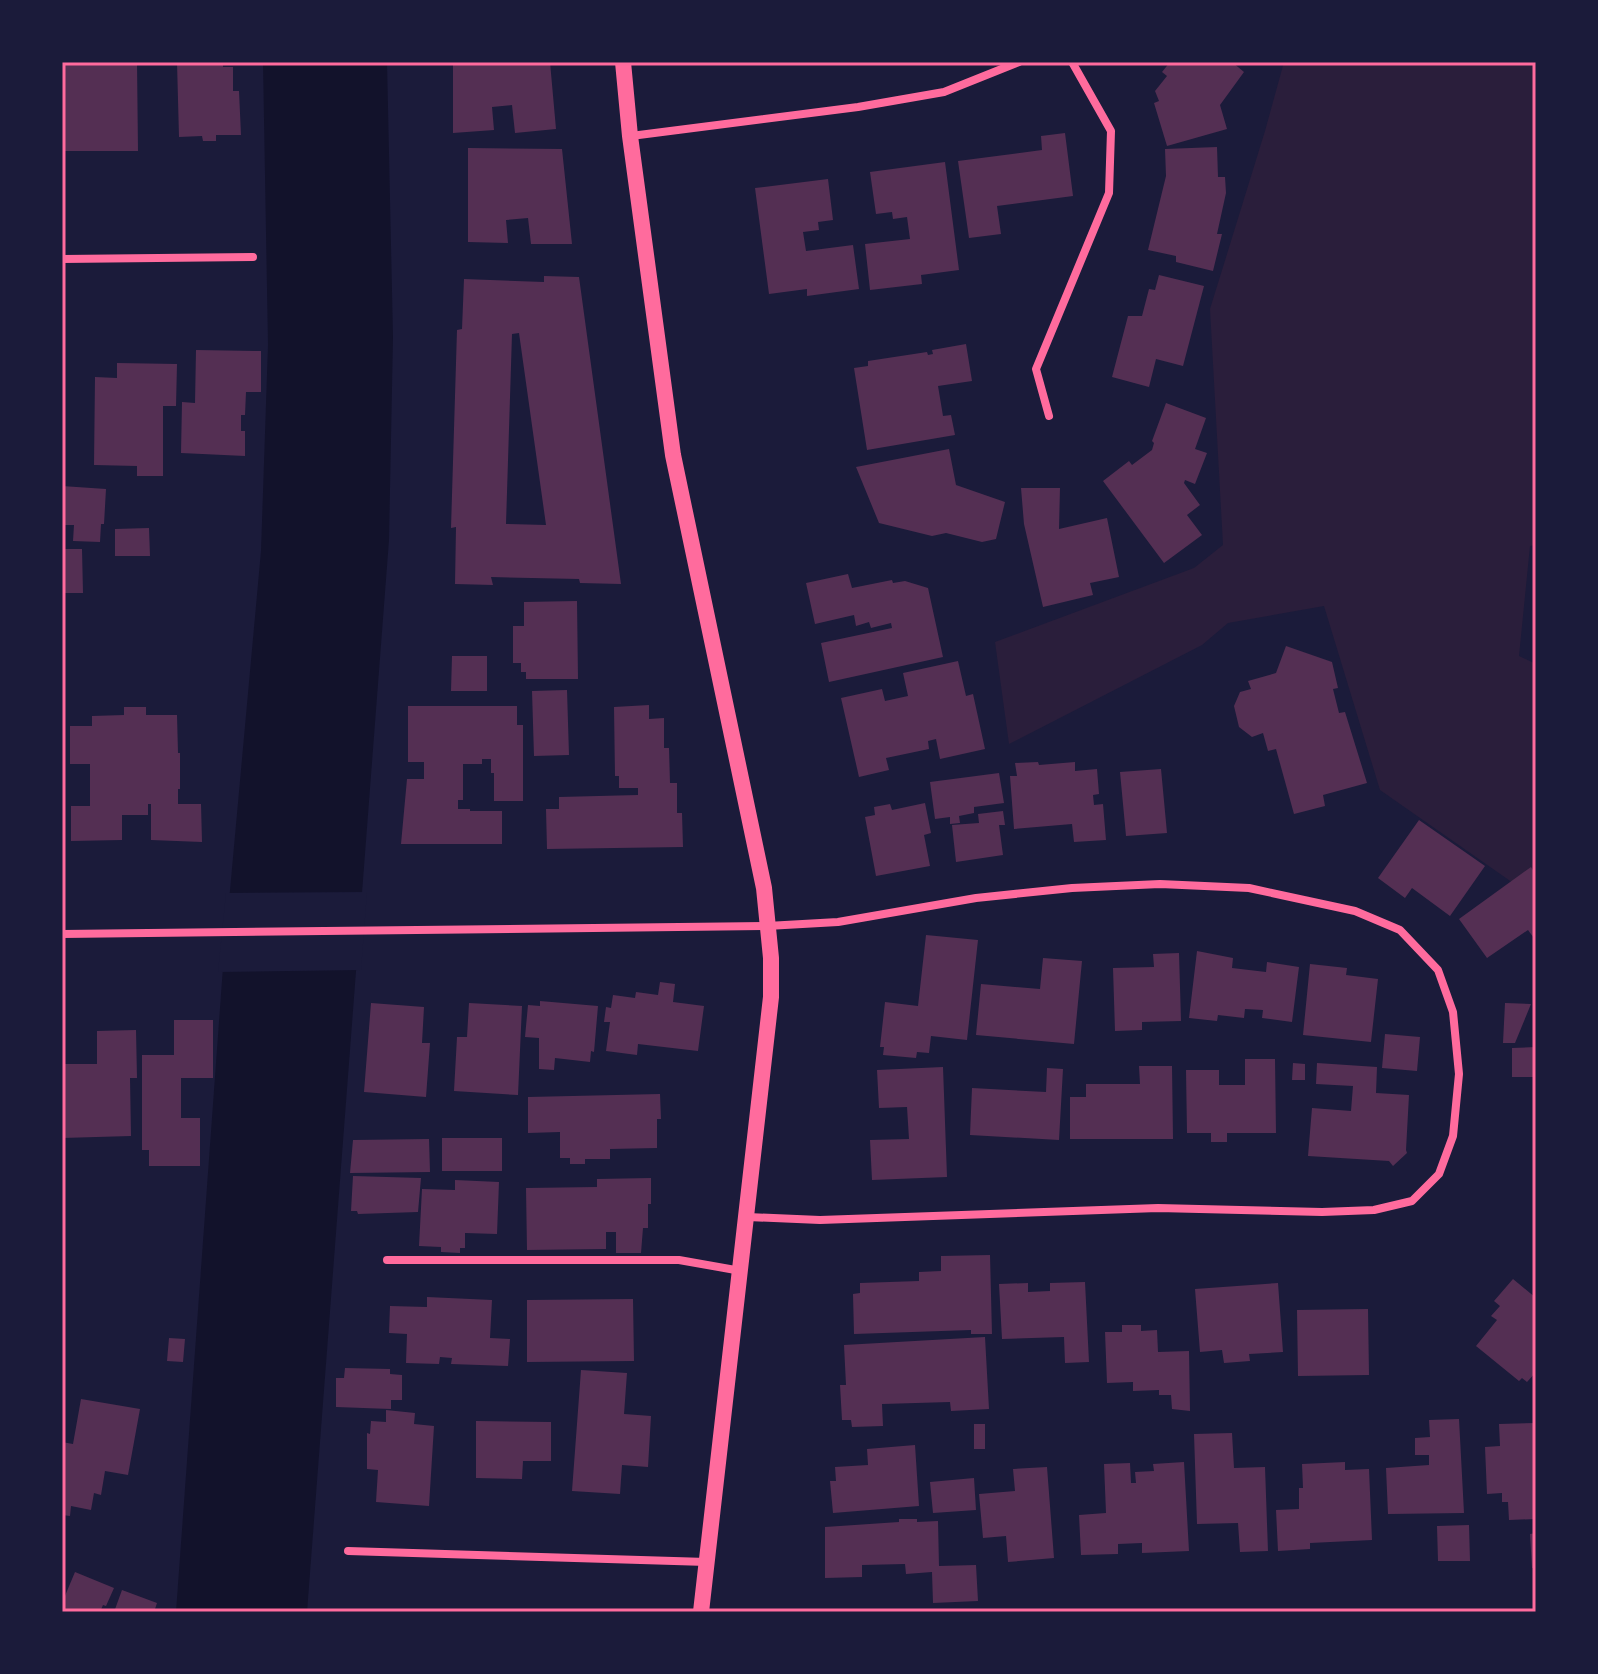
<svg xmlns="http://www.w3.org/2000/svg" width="1598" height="1674" font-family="'Fira Sans Condensed',sans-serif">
  <rect width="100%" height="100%" fill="#1b1b3a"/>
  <!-- green -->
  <path fill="#2a1e3b" d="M1284 62H1536V545L1530 546 1519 656 1536 664V899L1380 790 1324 606 1228 623 1202 645 1009 744 995 642 1194 568 1223 545 1210 309 1265 131Z"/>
  <!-- water -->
  <path fill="#12122b" d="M263 62H387L393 337 389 540 307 1612H176L223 967 261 551 268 345Z"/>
  <!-- pier -->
  <path fill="#1b1b3a" d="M367 892 361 970 218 972 226 893Z"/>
  <!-- building -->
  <path fill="#542f53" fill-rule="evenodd" d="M62 62H137L138 151H62Z
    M177 62H219L223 63V67H233V91H239L241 135H216V141H203L202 136 179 137Z
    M453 62H550L556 129 515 133 512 105 492 107 494 130 453 133Z
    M1170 62H1232L1244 72 1220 105 1227 129 1167 146 1154 103 1159 101 1155 91 1167 76 1162 72Z
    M1065 133 1073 196 997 206 1001 234 969 238 958 161 1042 150 1041 136Z
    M1217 147 1218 177H1225L1226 193 1217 234H1222L1213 271 1176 262V256L1148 250 1166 176 1165 149Z
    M468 148 562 149 572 244H531L528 218 506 220 508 243 468 242Z
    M945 162 959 270 921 275 922 284 870 290 865 244 910 239 907 217 893 219 892 212 876 214 870 172Z
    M828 179 833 220 818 222 819 230 803 232 806 251 853 245 859 289 807 296V289L769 294 755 188Z
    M1159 275 1204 286 1183 366 1156 359 1149 387 1112 377 1128 316H1142L1149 289 1155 290Z
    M544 276 579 277 621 584 580 583 579 579 491 577 493 585 455 584 456 527 451 528 457 330 462 329 464 279 544 282ZM519 333 546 525 506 524 512 334Z
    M966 344 972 381 938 386 943 416 951 415 955 435 867 450 854 368 868 366V361L927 352 928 355 933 354 932 350Z
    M196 350 261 351V392H246L245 415H241V431H245V456L181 453 182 402 195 403Z
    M117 363 177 364 176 406H163V476H137V466L94 465 95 377 117 378Z
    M1166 403 1206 418 1195 449 1207 453 1195 484 1185 480 1184 483 1200 505 1187 515 1202 535 1164 563 1103 481 1129 461 1132 465 1152 450 1154 443 1152 441Z
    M949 449 956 485 1005 502 996 539 982 542 946 533 932 536 879 523 856 467Z
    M62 486 106 489 104 524H101L100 542 73 541 74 525H62Z
    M1021 488H1060L1059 529 1107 518 1119 577 1090 583 1093 595 1043 607 1024 524Z
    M149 528 150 556H115V529Z
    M62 549H82L83 593H62Z
    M848 574 852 588 892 580 893 583 905 581 928 588 943 657 829 682 821 643 892 628 891 623 871 628 869 622 856 626 854 615 815 624 806 583Z
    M577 601 578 679H526V672H521V663H513V626H524V602Z
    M1286 646 1332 662 1338 688 1333 689 1339 713 1345 712 1367 783 1323 795 1325 806 1294 814 1276 749 1268 751 1263 733 1252 737 1239 727 1234 706 1240 692 1251 689 1248 681 1276 673Z
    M452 656H487V691H451Z
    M958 661 966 696 973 694 985 749 940 759 936 739 928 741 929 749 886 758 889 770 859 777 841 698 882 689 885 701 908 696 903 673Z
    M567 690 569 755 534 756 532 691Z
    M649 705V719L664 718V748H669L670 783H677V813H682L683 847 547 849 546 809H559V797L638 795V788H619V776H615L614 707Z
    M408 706H517V725H523V801H494V773H491V759H482V764H463V800H458V809H470V811H502V844H401L407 779H424V762H408Z
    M124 707H146V715H177L178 753H180V789H178V804H201L202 842 151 840V804H148V815H122V840L71 841V806H90V764H70V726H92V716L124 715Z
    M1038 762 1039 765 1075 762V771L1097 769 1099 794 1093 795 1094 805 1103 804 1106 840 1074 842 1072 824 1014 829 1010 776H1017L1015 763Z
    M1161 769 1167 833 1126 836 1120 772Z
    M999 773 1004 803 974 807V813L959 816 960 823 950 824V817L935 819 930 782Z
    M925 803 931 833 924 835 930 866 876 876 865 817 875 815 874 807 890 804 892 810Z
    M1003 811 1005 825H999L1003 855 956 862 952 825 979 823 978 814Z
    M1419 820 1485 866 1450 916 1412 888 1405 898 1378 878Z
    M1531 867 1536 875V941L1528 930 1487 958 1459 919Z
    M926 935 978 940 967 1040 931 1036 929 1053 917 1052 916 1058 883 1055 884 1047H880L885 1002 918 1006Z
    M1197 951 1233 958 1232 968 1266 972 1267 962 1299 967 1292 1022 1262 1018 1263 1010 1245 1009 1244 1018 1218 1015 1217 1021 1189 1018Z
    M1179 953 1181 1021 1142 1022V1030L1115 1031 1113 968 1154 967 1153 954Z
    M1043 958 1082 961 1074 1044 976 1035 981 984 1040 989Z
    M1310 964 1347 968 1346 975 1378 979 1371 1042 1303 1035Z
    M660 982 675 984 673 1002 704 1006 698 1051 638 1044 637 1055 606 1051 610 1022H604L606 1007 611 1008 613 995 635 998 636 992 658 995Z
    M540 1001 598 1006 594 1052 591 1051 590 1062 555 1058 554 1070 539 1069V1038L525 1037 528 1005 540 1006Z
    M371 1003 424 1007 422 1043H430L426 1097 364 1092Z
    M469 1003 522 1006 518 1095 454 1091 457 1037H467Z
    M1505 1003 1531 1004 1515 1043H1503Z
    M174 1020H213V1078H181V1118H200V1166H149V1150H142V1055H174Z
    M136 1030 137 1078H130L131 1136 62 1138V1064H97V1031Z
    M1385 1034 1420 1037 1417 1071 1382 1068Z
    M1536 1047V1077H1512V1048Z
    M1245 1059H1275L1276 1133H1227V1142H1211V1133H1187L1186 1070H1219V1085H1245Z
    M1293 1063 1305 1064V1080H1292Z
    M1317 1063 1377 1067 1376 1093 1409 1095 1406 1150 1407 1153 1393 1166 1389 1161 1308 1156 1312 1108 1351 1111 1353 1086 1316 1084Z
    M1139 1066H1172L1173 1139H1070V1097H1086V1084H1140Z
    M943 1067 947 1177 872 1180 870 1140 909 1139 907 1107 879 1108 877 1070Z
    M1047 1068 1063 1069 1059 1140 970 1135 972 1088 1046 1092Z
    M660 1094 661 1119H657V1148L610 1149V1159H585V1164H570V1158H560V1132L528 1133V1097Z
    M442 1138H502V1171H442Z
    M429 1139 430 1172 350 1173 353 1140Z
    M353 1176 421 1178 418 1212 358 1214 357 1211H351Z
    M651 1178V1204H648V1228H643L641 1253H616V1232H606V1249L527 1250 526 1188 597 1187V1179Z
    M455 1180 499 1182 497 1234 465 1233V1248H460V1253L441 1252V1247L419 1246 422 1189 455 1190Z
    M990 1255 992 1334H971V1330L854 1334 853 1294 860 1293V1283L919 1281V1272L941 1271V1256Z
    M1513 1279 1536 1298V1372L1527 1382 1522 1378 1519 1381 1476 1346 1497 1320 1491 1316 1500 1306 1494 1301Z
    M1085 1282 1089 1362 1065 1363 1064 1337 1002 1339 999 1284 1028 1283V1292L1050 1291V1283Z
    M1278 1283 1283 1352 1249 1354 1250 1361 1224 1363 1222 1350 1200 1352 1195 1289Z
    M427 1297 492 1300 490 1338 510 1339 508 1366 451 1364 452 1358 440 1357 439 1364 406 1363 407 1334 389 1333 390 1306 427 1307Z
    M633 1299 634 1361 527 1362V1300Z
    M1368 1309 1369 1375 1298 1376 1297 1310Z
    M1122 1325H1141V1331L1157 1330 1158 1352 1189 1351 1190 1411 1172 1409 1171 1395H1159V1390L1133 1391V1382L1107 1383 1105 1332H1122Z
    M985 1337 989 1409 951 1411 950 1402 882 1404 883 1426 852 1427 851 1420H842L840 1385H846L844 1345Z
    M169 1338 185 1339 183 1362 167 1361Z
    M345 1368 390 1369V1374L402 1375V1400H391V1409L336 1407V1378H344Z
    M581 1370 627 1373 624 1414 651 1416 648 1467 622 1465 620 1494 572 1491Z
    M81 1399 140 1409 128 1475 105 1471 101 1495 94 1493 91 1510 71 1506 70 1516 62 1515V1442L73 1444Z
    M386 1410 415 1413 414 1424 434 1426 429 1506 376 1502 378 1470 367 1469V1433L370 1434 371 1421 386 1422Z
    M1459 1419 1464 1513 1388 1514 1386 1468 1429 1465V1455H1415V1438L1430 1437 1429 1420Z
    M476 1421 551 1422V1461H523L522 1479 476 1478Z
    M1536 1423V1519L1509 1520 1508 1502H1502V1493L1487 1494 1485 1447 1500 1446 1499 1424Z
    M974 1424H985V1449H974Z
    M1232 1433 1234 1468 1265 1467 1268 1551 1240 1552 1238 1523 1197 1524 1194 1434Z
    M915 1445 919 1506 833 1513 830 1481H836L835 1467 868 1465 867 1449Z
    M1184 1462 1189 1551 1142 1553V1543L1118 1544V1554L1081 1555 1079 1515 1106 1513 1104 1464 1130 1463 1131 1483H1136L1135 1472 1154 1471 1153 1464Z
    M1345 1462V1470L1369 1469 1372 1540 1310 1543V1549L1278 1551 1276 1510 1299 1509V1488H1303L1302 1464Z
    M1047 1467 1054 1558 1008 1562 1006 1536 983 1538 979 1494 1015 1491 1013 1469Z
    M974 1478 976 1510 933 1513 930 1482Z
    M899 1519H917V1522L938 1521 939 1566 976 1565 978 1601 933 1603 932 1572 906 1574 905 1564 862 1565V1577L825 1578V1527L899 1522Z
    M1469 1525 1470 1561H1438L1437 1526Z
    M1536 1533V1568H1532L1530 1534Z
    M75 1572 114 1588 106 1606 103 1605 100 1612H62V1603Z
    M122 1590 157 1603 154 1612H114Z"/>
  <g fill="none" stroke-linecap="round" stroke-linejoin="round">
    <!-- minor -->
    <path stroke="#ff6b9d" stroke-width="8" d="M631 136 858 107 944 92 1019 62
      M62 259 253 257
      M1049 416 1036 369 1109 193 1111 131 1072 62
      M62 934 767 926 838 922 976 898 1072 888 1160 884 1249 888 1355 911 1400 930 1438 970 1453 1012 1459 1074 1453 1136 1439 1174 1412 1201 1374 1210 1322 1212 1158 1208 820 1220 748 1217
      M387 1260H679L741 1271
      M348 1551 707 1562"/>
    <!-- secondary -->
    <path stroke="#ff6b9d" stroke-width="16" d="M623 62 630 136 673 455 764 888 771 958V997L701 1612"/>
  </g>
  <!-- border -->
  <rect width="1598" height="1674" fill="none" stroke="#1b1b3a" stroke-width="128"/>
  <rect x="64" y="64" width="1470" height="1546" fill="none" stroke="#ff6b9d" stroke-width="3"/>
</svg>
